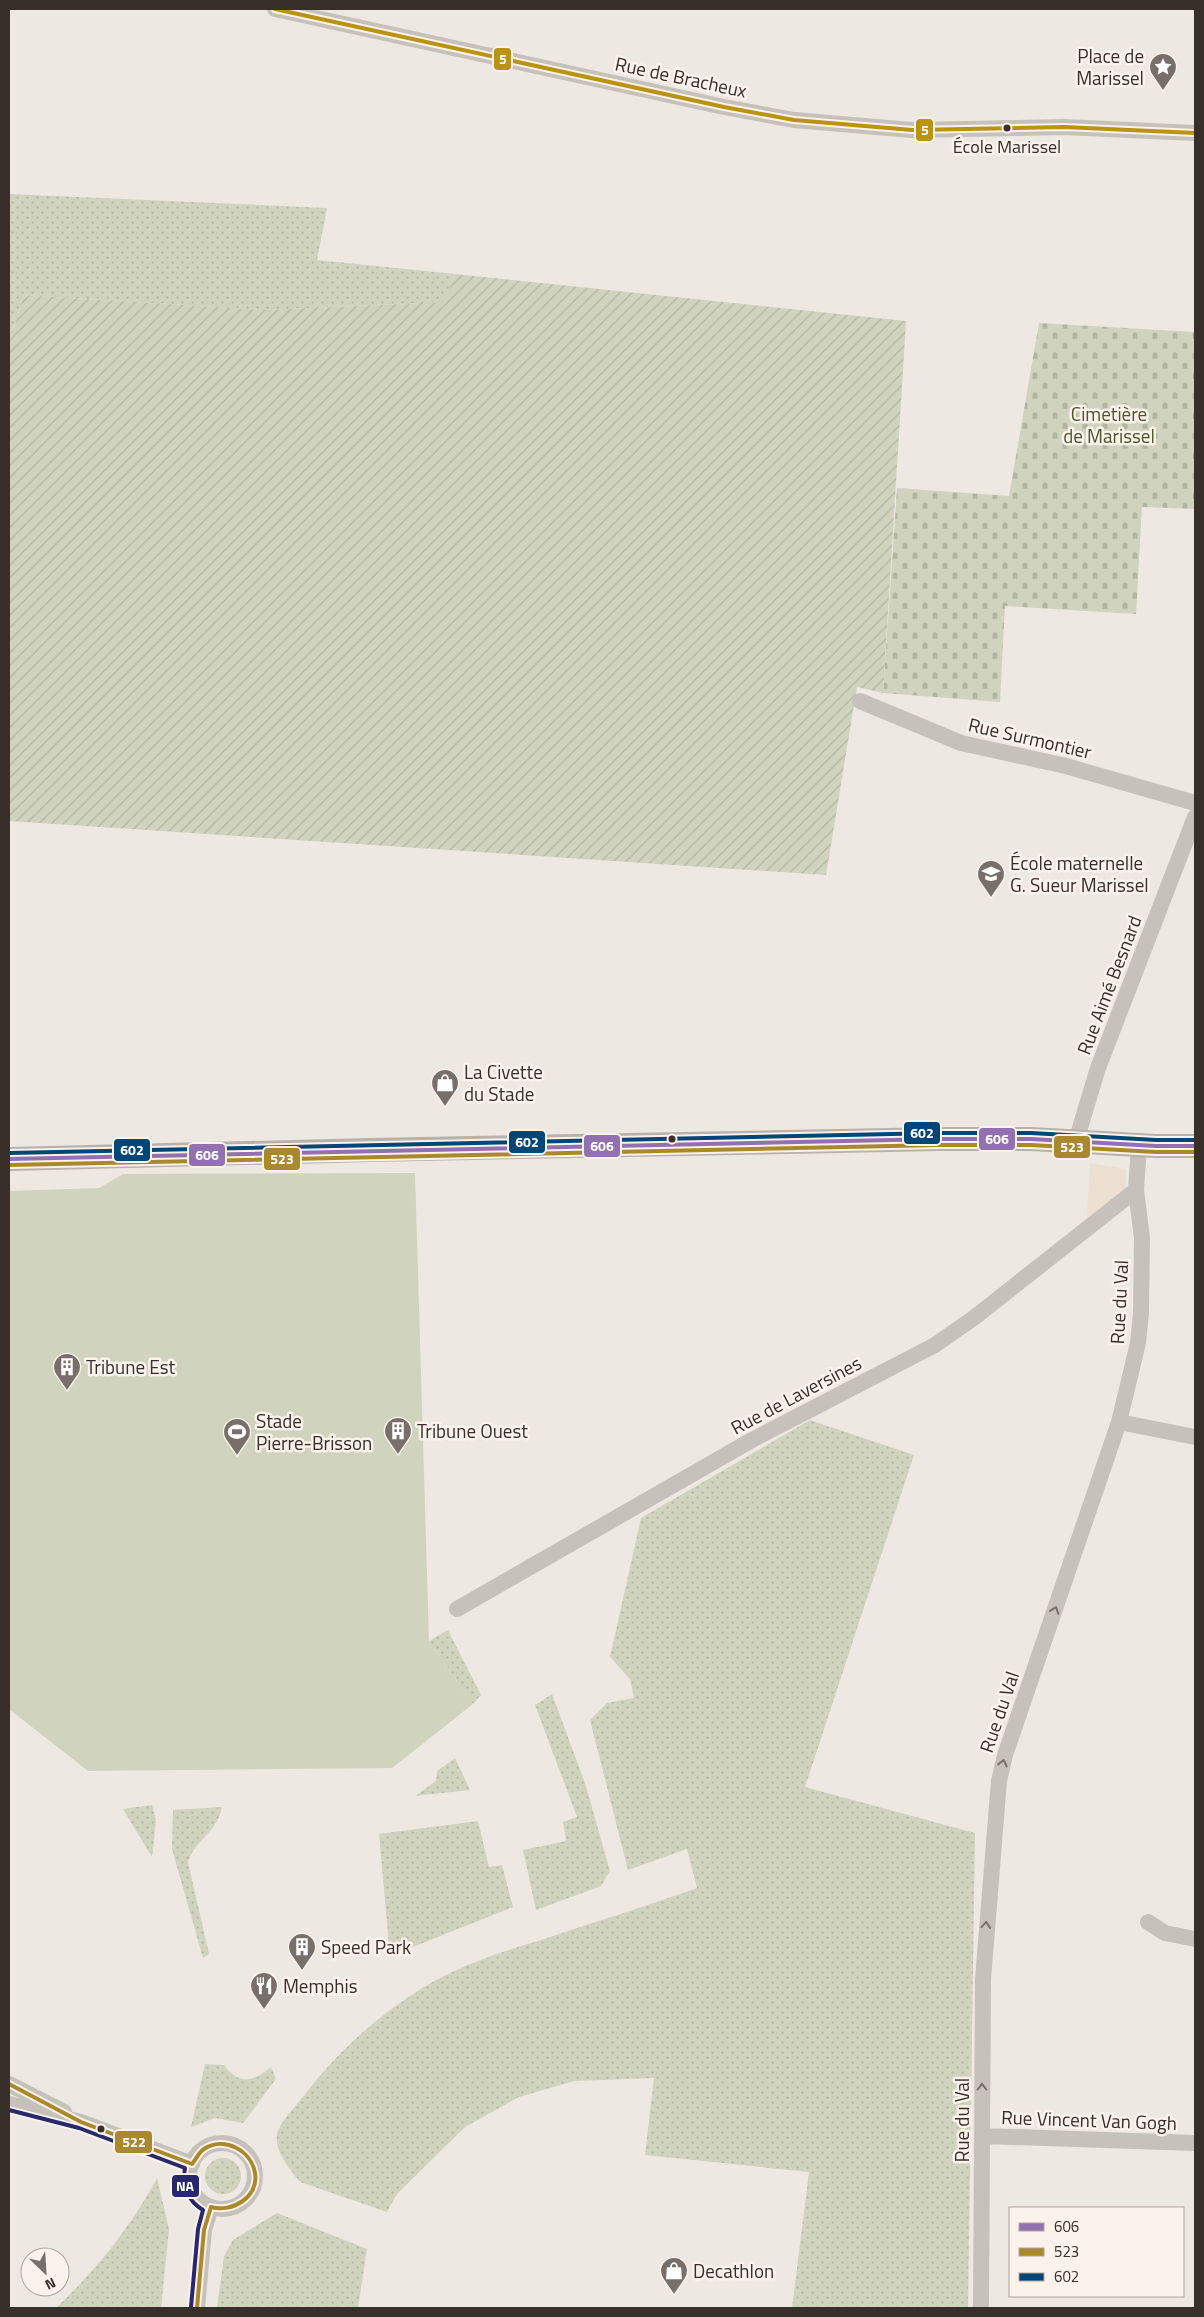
<svg xmlns="http://www.w3.org/2000/svg" width="1204" height="2317" font-family="'Titillium Web',sans-serif">
  <defs>
    <pattern id="grass-dots" width="8" height="8" patternUnits="userSpaceOnUse" patternTransform="scale(1.25)"><rect width="8" height="8" fill="#d0d3be"/><path d="M2 2h.1M6 6h.1" fill="none" stroke="#b3b5a3" stroke-width="1.8" stroke-linecap="round"/></pattern>
    <pattern id="cemetery-stones" width="16" height="16" patternUnits="userSpaceOnUse" patternTransform="scale(1.25)"><rect width="16" height="16" fill="#d0d3be"/><path d="M2 7V4a2 2 0 0 1 4 0v3zM10 15v-3a2 2 0 0 1 4 0v3z" fill="#b3b5a3"/></pattern>
    <pattern id="garden-furrows" width="10" height="10" patternUnits="userSpaceOnUse" patternTransform="scale(1.25)"><rect width="10" height="10" fill="#d0d3be"/><path d="M-1 1l2-2M0 10L10 0M9 11l2-2" fill="none" stroke="#b3b5a3"/></pattern>
  </defs>
  <rect width="100%" height="100%" fill="#eee8e3"/>
  <!-- grass -->
  <path fill="url(#grass-dots)" d="M9 194 327 208 317 260 455 274 444 302 266 310 24 295 9 344Z
    M810 1420 914 1455 805 1787 975 1833 968 2308H792L809 2172 645 2155 654 2078 574 2081 519 2097 465 2127 397 2194 387 2212 300 2182C291 2171 274 2150 277 2135 278 2124 300 2101 307 2092 342 2046 391 2004 442 1977 473 1961 505 1951 538 1941 591 1923 644 1907 697 1888L687 1849 628 1870 590 1720 607 1703 634 1698 630 1679 610 1657 641 1518Z
    M448 1630 481 1695 473 1704 429 1641Z
    M552 1694 585 1783 610 1871 601 1886 536 1910 523 1850 566 1841 563 1822 577 1817 535 1705Z
    M455 1758 470 1790 415 1796 436 1781 437 1771Z
    M152 1805 156 1821 152 1857 123 1809Z
    M222 1807C216 1835 196 1838 188 1862L209 1954 203 1958 172 1849 173 1810Z
    M478 1821 489 1867 502 1865 513 1907 390 1956 379 1834Z
    M205 2064 224 2065C238 2085 254 2082 271 2067L276 2079 243 2123 215 2118 191 2127Z
    M205 2176a18 18 0 1 1 36 0a18 18 0 1 1-36 0Z
    M157 2178 169 2229 161 2308H56C96 2270 131 2227 157 2178Z
    M277 2213 367 2249 358 2308H217L224 2256 233 2240Z"/>
  <!-- cemetery -->
  <path fill="url(#cemetery-stones)" d="M1039 323 1195 332V509L1142 507 1136 614 1005 606 1000 702 883 693 897 488 1009 496Z"/>
  <!-- park -->
  <path fill="#d0d3be" d="M415 1173 429 1641 473 1704 392 1768 88 1771 9 1709V1191L99 1188 123 1174Z"/>
  <!-- garden -->
  <path fill="url(#garden-furrows)" d="M455 274 906 321 883 693 857 687 826 875 9 821V344L24 295 266 310 444 302Z"/>
  <!-- plaza -->
  <path fill="#ece0d3" d="M1090 1163 1126 1169V1198L1086 1230Z"/>
  <g fill="none" stroke-linecap="round" stroke-linejoin="round">
    <!-- minor -->
    <path stroke="#c7c1bc" stroke-width="16" d="M275 9 724 107 794 120 912 130 1064 127 1195 133
      M860 701 961 743 1066 766 1195 803
      M1076 1141 1098 1068 1195 817
      M1119 1422 1195 1437
      M457 1609 752 1440 935 1345 975 1317 1136 1190
      M1148 1922 1165 1933 1195 1939
      M9 2084 64 2112
      M9 2104 81 2122 192 2164
      M982 2136 1195 2143
      M189 2176a33 33 0 1 1 66 0a33 33 0 1 1-66 0Z
      M197 2308 204 2230 211 2207
      M981 2308 983 1979 999 1781 1005 1755 1119 1422 1138 1343 1141 1313 1142 1238 1136 1190 1139 1145"/>
    <!-- secondary -->
    <path stroke="#b8b1ac" stroke-width="24" d="M9 1159 370 1150 939 1139H1031L1156 1146H1195"/>
    <defs>
      <path id="bus-1" d="M9 1159 939 1139H1031L1156 1146H1195"/>
      <path id="bus-2" d="M9 1165 939 1145H1031L1156 1152H1195"/>
      <path id="bus-3" d="M9 1153 939 1133H1031L1156 1140H1195"/>
      <path id="bus-4" d="M275 9 724 107 794 120 912 130 1064 127 1195 133"/>
      <path id="bus-5" d="M9 2084 81 2122 192 2164
        M192 2164C196 2159 199 2152 204 2149 224 2136 251 2150 255 2173 259 2197 232 2213 211 2207
        M197 2308 204 2230 211 2207"/>
      <path id="bus-6" d="M9 2110 79 2128 185 2168C182 2186 188 2201 203 2210L198 2229 191 2307"/>
    </defs>
    <!-- bus-1 casing -->
    <use href="#bus-1" stroke="#faf2eb" stroke-width="8"/>
    <!-- bus-2 casing -->
    <use href="#bus-2" stroke="#faf2eb" stroke-width="8"/>
    <!-- bus-3 casing -->
    <use href="#bus-3" stroke="#faf2eb" stroke-width="8"/>
    <!-- bus-4 casing -->
    <use href="#bus-4" stroke="#faf2eb" stroke-width="8"/>
    <!-- bus-5 casing -->
    <use href="#bus-5" stroke="#faf2eb" stroke-width="8"/>
    <!-- bus-6 casing -->
    <use href="#bus-6" stroke="#faf2eb" stroke-width="8"/>
    <!-- bus-1 -->
    <use href="#bus-1" stroke="#9370af" stroke-width="4"/>
    <!-- bus-2 -->
    <use href="#bus-2" stroke="#aa892c" stroke-width="4"/>
    <!-- bus-3 -->
    <use href="#bus-3" stroke="#004677" stroke-width="4"/>
    <!-- bus-4 -->
    <use href="#bus-4" stroke="#b99311" stroke-width="4"/>
    <!-- bus-5 -->
    <use href="#bus-5" stroke="#aa892c" stroke-width="4"/>
    <!-- bus-6 -->
    <use href="#bus-6" stroke="#28296c" stroke-width="4"/>
  </g>
  <!-- one-way arrows -->
  <defs><path id="oneway-chevron" d="M-2-3.5L2.5 0L-2 3.5" fill="none" stroke-width="1.6" stroke-linecap="round" stroke-linejoin="round" transform="scale(1.25)"/></defs>
  <g stroke="#78706c">
    <use href="#oneway-chevron" transform="translate(1055 1610) rotate(-71)"/>
    <use href="#oneway-chevron" transform="translate(1003 1763) rotate(-76)"/>
    <use href="#oneway-chevron" transform="translate(986 1925) rotate(-85)"/>
    <use href="#oneway-chevron" transform="translate(982 2087) rotate(-90)"/>
  </g>
  <!-- icons -->
  <defs>
    <symbol id="sight-pin" viewBox="-11 -11 22 30"><path d="M0 17L-7.5 6A9.5 9.5 0 1 1 7.5 6Z" fill="#786f6b" stroke="#faf2eb"/><path d="M0-6L1.8-2.2L6-1.7L2.9 1.2L3.7 5.4L0 3.3L-3.7 5.4L-2.9 1.2L-6-1.7L-1.8-2.2Z" fill="#fff"/></symbol>
    <symbol id="school-pin" viewBox="-11 -11 22 30"><path d="M0 17L-7.5 6A9.5 9.5 0 1 1 7.5 6Z" fill="#786f6b" stroke="#faf2eb"/><path d="M0-5L7-2L0 1L-7-2ZM-4 1L0 2.5L4 1V4Q0 6-4 4Z" fill="#fff"/></symbol>
    <symbol id="shop-pin" viewBox="-11 -11 22 30"><path d="M0 17L-7.5 6A9.5 9.5 0 1 1 7.5 6Z" fill="#786f6b" stroke="#faf2eb"/><path d="M-5-2.5h2.3a2.7 3.5 0 0 1 5.4 0H5L5.5 6h-11ZM-1.5-2.5h3a1.5 2.3 0 0 0-3 0Z" fill="#fff"/></symbol>
    <symbol id="building-pin" viewBox="-11 -11 22 30"><path d="M0 17L-7.5 6A9.5 9.5 0 1 1 7.5 6Z" fill="#786f6b" stroke="#faf2eb"/><path d="M-4-6H4V6H1V3H-1V6H-4ZM-2.5-4.3h1.7v1.8h-1.7ZM.8-4.3h1.7v1.8H.8ZM-2.5-1h1.7V.8h-1.7ZM.8-1h1.7V.8H.8Z" fill="#fff"/></symbol>
    <symbol id="stadium-pin" viewBox="-11 -11 22 30"><path d="M0 17L-7.5 6A9.5 9.5 0 1 1 7.5 6Z" fill="#786f6b" stroke="#faf2eb"/><path d="M0-5a6.5 5 0 1 0 0 10a6.5 5 0 1 0 0-10ZM-3.5-1.8h7v3.6h-7Z" fill="#fff"/></symbol>
    <symbol id="restaurant-pin" viewBox="-11 -11 22 30"><path d="M0 17L-7.5 6A9.5 9.5 0 1 1 7.5 6Z" fill="#786f6b" stroke="#faf2eb"/><path d="M-5-6h1v4h1v-4h1v4h1v-4h1v5L-1.5 .5V6h-2V.5L-5-1ZM5-6V6H3V1.5H1.5Q1.5-4 5-6Z" fill="#fff"/></symbol>
  </defs>
  <g fill-rule="evenodd">
    <use href="#sight-pin" x="1147" y="51" width="32" height="43"/>
    <use href="#school-pin" x="975" y="858" width="32" height="43"/>
    <use href="#shop-pin" x="429" y="1067" width="32" height="43"/>
    <use href="#building-pin" x="51" y="1351" width="32" height="43"/>
    <use href="#building-pin" x="382" y="1415" width="32" height="43"/>
    <use href="#stadium-pin" x="221" y="1416" width="32" height="43"/>
    <use href="#building-pin" x="286" y="1931" width="32" height="43"/>
    <use href="#restaurant-pin" x="248" y="1970" width="32" height="43"/>
    <use href="#shop-pin" x="658" y="2255" width="32" height="43"/>
  </g>
  <!-- markers -->
  <g fill="#382e2a" stroke="#faf2eb" stroke-width="2">
    <circle cx="1007" cy="128" r="4.5"/>
    <circle cx="672" cy="1139" r="4.5"/>
    <circle cx="101" cy="2129" r="4.5"/>
  </g>
  <g text-anchor="middle" stroke-width="5" stroke-linejoin="round" paint-order="stroke">
    <!-- bus labels -->
    <g font-size="18" fill="#382e2a" stroke="#faf2eb">
      <text x="1007" y="153">École Marissel</text>
    </g>
    <!-- poi labels -->
    <g font-size="19" fill="#382e2a" stroke="#faf2eb" text-anchor="start">
      <text x="1144" y="63" text-anchor="end">Place de<tspan x="1144" dy="22">Marissel</tspan></text>
      <text x="1010" y="870">École maternelle<tspan x="1010" dy="22">G. Sueur Marissel</tspan></text>
      <text x="464" y="1079">La Civette<tspan x="464" dy="22">du Stade</tspan></text>
      <text x="86" y="1374">Tribune Est</text>
      <text x="256" y="1428">Stade<tspan x="256" dy="22">Pierre-Brisson</tspan></text>
      <text x="417" y="1438">Tribune Ouest</text>
      <text x="321" y="1954">Speed Park</text>
      <text x="283" y="1993">Memphis</text>
      <text x="693" y="2278">Decathlon</text>
    </g>
    <!-- street labels -->
    <g font-size="19" fill="#382e2a" stroke="#faf2eb">
      <text transform="translate(681 77) rotate(12)" y="7">Rue de Bracheux</text>
      <text transform="translate(1030 738) rotate(13)" y="7">Rue Surmontier</text>
      <text transform="translate(1109 985) rotate(-69)" y="7">Rue Aimé Besnard</text>
      <text transform="translate(1119 1302) rotate(-87)" y="7">Rue du Val</text>
      <text transform="translate(796 1395) rotate(-28)" y="7">Rue de Laversines</text>
      <text transform="translate(999 1712) rotate(-71)" y="7">Rue du Val</text>
      <text transform="translate(962 2120) rotate(-90)" y="7">Rue du Val</text>
      <text transform="translate(1089 2120) rotate(2)" y="7">Rue Vincent Van Gogh</text>
    </g>
    <!-- park labels -->
    <g font-size="19" fill="#49562e" stroke="#faf2eb">
      <text x="1109" y="421">Cimetière<tspan x="1109" dy="22">de Marissel</tspan></text>
    </g>
  </g>
  <g stroke="#faf2eb" stroke-width="2">
    <rect x="493" y="47" width="19" height="24" rx="5" fill="#b99311"/>
    <rect x="915" y="118" width="19" height="24" rx="5" fill="#b99311"/>
    <rect x="903" y="1121" width="38" height="24" rx="5" fill="#004677"/>
    <rect x="978" y="1127" width="38" height="24" rx="5" fill="#9370af"/>
    <rect x="508" y="1130" width="38" height="24" rx="5" fill="#004677"/>
    <rect x="583" y="1134" width="38" height="24" rx="5" fill="#9370af"/>
    <rect x="1053" y="1135" width="38" height="24" rx="5" fill="#aa892c"/>
    <rect x="113" y="1138" width="38" height="24" rx="5" fill="#004677"/>
    <rect x="188" y="1143" width="38" height="24" rx="5" fill="#9370af"/>
    <rect x="263" y="1147" width="38" height="24" rx="5" fill="#aa892c"/>
    <rect x="114" y="2130" width="39" height="24" rx="5" fill="#aa892c"/>
    <rect x="171" y="2174" width="29" height="24" rx="5" fill="#28296c"/>
  </g>
  <g font-size="14" text-anchor="middle" font-weight="bold" fill="#fff">
    <text x="503" y="64">5</text>
    <text x="925" y="135">5</text>
    <text x="922" y="1138">602</text>
    <text x="997" y="1144">606</text>
    <text x="527" y="1147">602</text>
    <text x="602" y="1151">606</text>
    <text x="1072" y="1152">523</text>
    <text x="132" y="1155">602</text>
    <text x="207" y="1160">606</text>
    <text x="282" y="1164">523</text>
    <text x="134" y="2147">522</text>
    <text x="185" y="2191">NA</text>
  </g>
  <!-- border -->
  <rect width="1204" height="2317" fill="none" stroke="#382e2a" stroke-width="20"/>
  <!-- legend -->
  <rect x="1009" y="2207" width="175" height="90" fill="#faf2eb" stroke="#aca49e"/>
  <rect x="1019" y="2223" width="25" height="8" fill="#9370af" stroke="#aca49e"/>
  <text x="1054" y="2232" font-size="15" fill="#382e2a">606</text>
  <rect x="1019" y="2248" width="25" height="8" fill="#aa892c" stroke="#aca49e"/>
  <text x="1054" y="2257" font-size="15" fill="#382e2a">523</text>
  <rect x="1019" y="2273" width="25" height="8" fill="#004677" stroke="#aca49e"/>
  <text x="1054" y="2282" font-size="15" fill="#382e2a">602</text>
  <!-- north arrow -->
  <g transform="translate(45 2272) rotate(155)"><circle r="24" fill="#faf2eb" stroke="#aca49e"/>
  <path d="M0-4L9 19L0 12L-9 19Z" fill="#786f6b"/>
  <text y="-8" font-size="14" font-weight="bold" text-anchor="middle" fill="#382e2a">N</text>
  </g>
</svg>
